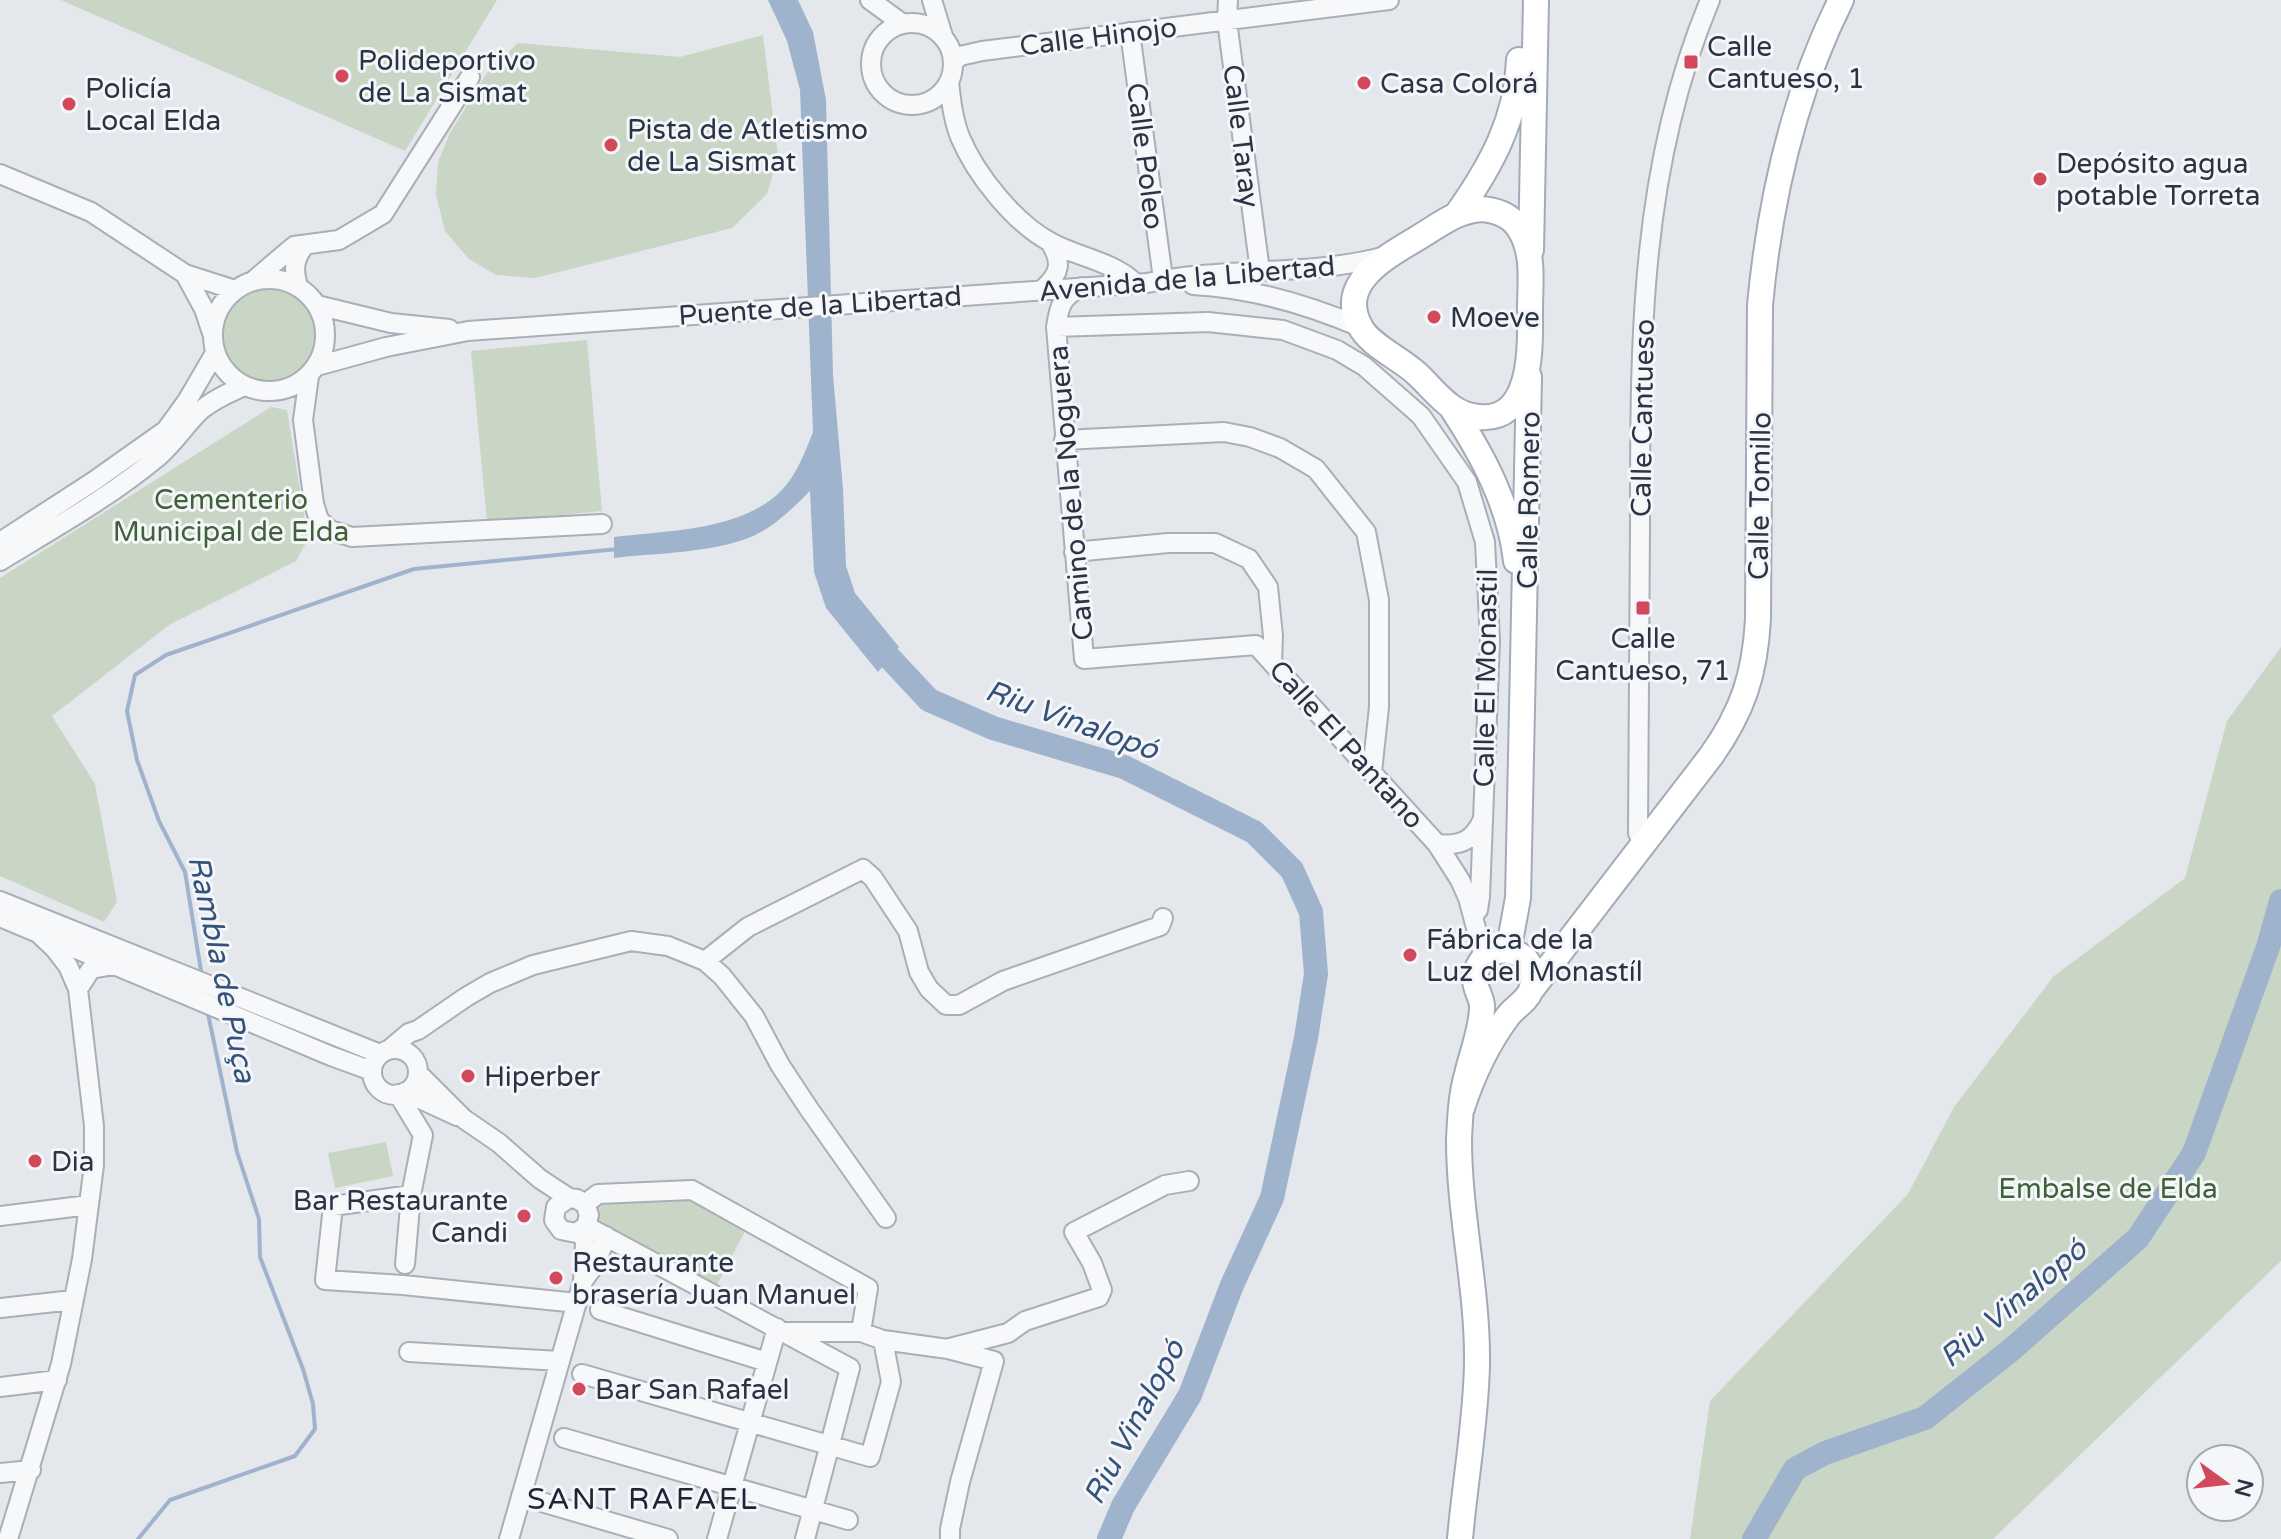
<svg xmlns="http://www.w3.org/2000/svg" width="2281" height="1539" font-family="'Varela Round',sans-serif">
  <rect width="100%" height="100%" fill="#e4e7ec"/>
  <!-- green -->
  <path fill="#c9d6c5" d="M61 0H497L405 151Z
    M763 35 778 157 767 194 732 228 535 278 496 275 469 259 445 231 436 195 438 162 450 133 488 71 518 43 680 57Z
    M223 335a47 47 0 1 1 94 0a47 47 0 1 1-94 0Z
    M587 340 602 511 487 522 471 351Z
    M271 407 287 410 308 539 296 561 169 625 52 716 95 784 117 902 104 922 0 876V578Z
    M2281 647V1261L1993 1539H1690L1710 1401 1908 1194 1954 1107 2054 976 2185 878 2227 721Z
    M386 1142 393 1176 335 1188 328 1153Z
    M602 1200H688L746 1229 716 1287 595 1224 594 1205Z"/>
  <!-- water -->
  <path fill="#9fb4cc" d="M768 0H798L813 32 826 100 833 375 843 489 846 566 855 593 899 647 878 672 826 608 814 572 810 491C793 508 773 528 751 537 712 553 656 553 614 558V537C671 530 758 531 792 477 801 463 807 447 813 432L800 90 787 41Z"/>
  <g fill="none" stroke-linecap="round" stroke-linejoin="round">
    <!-- stream -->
    <path stroke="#9fb4cc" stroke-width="4" d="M202 977 185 872 159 821 137 760 127 711 135 675 166 655 414 569 618 549
      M138 1539 170 1500 295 1456 315 1429 313 1404 303 1369 260 1257 259 1219 237 1152 207 1009"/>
    <!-- river -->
    <path stroke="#9fb4cc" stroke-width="24" d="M869 636 929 700 993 728 1124 767 1254 832 1292 870 1311 912 1316 974 1306 1038 1272 1198 1232 1285 1190 1395 1123 1506 1109 1539
      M1754 1539 1795 1469 1825 1453 1925 1418 2011 1350 2138 1238 2194 1153 2268 947 2281 901"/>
    <defs>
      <path id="minor" d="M870 0 903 24
        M932 0 943 36
        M1228 0 1227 21 1260 271
        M871 64a41 41 0 1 1 82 0a41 41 0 1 1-82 0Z
        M1130 32 1163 279
        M953 63 960 56 982 51 1389 0
        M949 82C951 100 953 119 960 137 976 175 1015 224 1052 243 1078 257 1114 262 1135 283
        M0 174 91 212 185 274 235 290
        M185 274 204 309 212 333
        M213 335a56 56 0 1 1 112 0a56 56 0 1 1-112 0Z
        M253 281 294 246 339 240 383 214 470 77
        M1193 285C1252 288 1306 304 1360 327
        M298 286C293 269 294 259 305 245
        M1082 287C1062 296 1059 306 1056 327L1084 659 1256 645 1437 844 1460 880 1468 898 1484 958
        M1043 289C1061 273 1062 262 1050 242
        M317 305 391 323 449 329
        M1056 327 1208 322 1283 330 1337 350 1364 366 1421 416 1467 482 1485 542 1490 640 1480 897 1478 910 1473 915
        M317 366 386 347 468 331 1147 283C1226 266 1308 277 1386 256
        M309 376 303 420 314 504 319 520 330 530 352 537 602 524
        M1064 440 1224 432 1250 437 1280 448 1316 469 1366 532 1379 600V707L1372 772
        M0 542 94 481 166 430 187 401 215 353
        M1074 552 1168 543H1215L1249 559 1268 587 1273 636 1272 662
        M0 561C54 528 110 497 159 456 175 442 186 424 201 410 214 399 229 393 244 386
        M1437 844C1459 846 1472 842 1482 821
        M1643 844 1638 833C1639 730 1640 627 1640 524 1640 343 1639 170 1710 0
        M0 901 380 1054
        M0 917 331 1056 372 1071
        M705 961 748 927 863 869 873 878 908 931 919 972 929 989 946 1005H959L1003 981 1160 926 1163 918
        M78 989 91 969 114 965
        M390 1049 409 1033 418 1030 466 997 490 983 533 965 631 941 668 946 705 961 722 976 754 1016 780 1065 809 1109 886 1218
        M372 1072a23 23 0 1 1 46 0a23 23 0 1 1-46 0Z
        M418 1073 464 1119 499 1143 540 1179 569 1198 577 1199 585 1204 589 1215 586 1226 576 1233 561 1230 554 1220 556 1207 569 1198
        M405 1092 457 1116
        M398 1094 423 1135 411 1195 405 1264
        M411 1195 333 1206 325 1280 403 1285 577 1303
        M585 1204 598 1194 692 1190 868 1288 861 1332
        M0 1216 89 1205
        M586 1226 850 1368 805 1539
        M583 1281 596 1263 606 1236
        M0 1308 73 1300
        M600 1310 767 1362
        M786 1332H861L883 1340 948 1349 994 1361 960 1482 950 1529V1539
        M950 1348 1008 1333 1025 1321 1099 1297 1102 1290 1092 1263 1074 1232 1165 1185 1189 1181
        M409 1352 560 1361
        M582 1374 870 1457 891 1382 883 1340
        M0 1387 57 1380
        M564 1438 848 1520
        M0 1473 31 1470
        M521 1496 668 1539
        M8 1539 61 1364 82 1259 94 1165V1126L78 989 68 966 55 949 35 930
        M509 1539 583 1281 585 1243 582 1230
        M717 1539 777 1328"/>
      <path id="major" d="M1481 209C1496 210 1509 214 1518 227 1535 252 1530 282 1530 310 1530 345 1534 422 1479 417 1450 415 1436 391 1416 373 1401 359 1368 344 1360 326 1336 281 1390 255 1421 236 1441 224 1456 211 1481 209Z
        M1457 214C1491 166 1517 119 1519 60
        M1531 250 1536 0
        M1453 410C1483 456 1510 506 1516 561
        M1502 950 1511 936 1518 898 1529 377
        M1532 989 1711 756C1743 711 1755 674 1758 619L1760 305C1770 199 1793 96 1841 0
        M1460 1539C1465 1481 1476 1422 1477 1364 1478 1289 1459 1215 1459 1140 1460 1118 1461 1095 1467 1074 1472 1053 1481 1031 1482 1009 1483 1000 1478 995 1476 986 1472 970 1483 953 1499 951 1510 949 1520 953 1527 961 1533 969 1535 980 1531 990 1527 1001 1515 1007 1508 1016 1488 1043 1472 1077 1462 1108"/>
    </defs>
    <!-- minor casing -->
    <use href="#minor" stroke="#a9aeb7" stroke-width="22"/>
    <!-- major casing -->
    <use href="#major" stroke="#a3abb8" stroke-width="28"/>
    <!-- minor -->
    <use href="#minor" stroke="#f7f8fa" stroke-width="18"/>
    <!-- major -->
    <use href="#major" stroke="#fff" stroke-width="24"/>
  </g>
  <!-- markers -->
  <g fill="#d1495b" stroke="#f4f6f9" stroke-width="3">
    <rect x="1683" y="54" width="16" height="16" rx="4"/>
    <circle cx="342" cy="76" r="8"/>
    <circle cx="1364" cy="83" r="8"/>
    <circle cx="69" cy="104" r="8"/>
    <circle cx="611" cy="145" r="8"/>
    <circle cx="2040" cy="179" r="8"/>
    <circle cx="1434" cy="317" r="8"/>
    <rect x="1635" y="600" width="16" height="16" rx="4"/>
    <circle cx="1410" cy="955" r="8"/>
    <circle cx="468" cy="1076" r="8"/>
    <circle cx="35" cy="1161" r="8"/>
    <circle cx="524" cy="1216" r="8"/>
    <circle cx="556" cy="1278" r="8"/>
    <circle cx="579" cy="1389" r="8"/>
  </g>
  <g text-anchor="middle" stroke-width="6" stroke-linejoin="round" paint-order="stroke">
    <!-- street labels -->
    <g font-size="28" fill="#2b3445" stroke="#f4f6f9">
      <text transform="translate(1098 36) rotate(-7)" y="10">Calle Hinojo</text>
      <text transform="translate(1242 136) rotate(83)" y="10">Calle Taray</text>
      <text transform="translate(1146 156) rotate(83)" y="10">Calle Poleo</text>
      <text transform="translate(1187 278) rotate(-5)" y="10">Avenida de la Libertad</text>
      <text transform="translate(820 305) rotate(-4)" y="10">Puente de la Libertad</text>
      <text transform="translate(1642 418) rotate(-89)" y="10">Calle Cantueso</text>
      <text transform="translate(1070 493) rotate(-95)" y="10">Camino de la Noguera</text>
      <text transform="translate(1759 496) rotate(-89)" y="10">Calle Tomillo</text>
      <text transform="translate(1528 500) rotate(-89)" y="10">Calle Romero</text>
      <text transform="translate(1485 678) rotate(-89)" y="10">Calle El Monastil</text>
      <text transform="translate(1347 744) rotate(48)" y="10">Calle El Pantano</text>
    </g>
    <!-- poi labels -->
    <g font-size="28" fill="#2b3445" stroke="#f4f6f9" text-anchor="start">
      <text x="1707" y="56">Calle<tspan x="1707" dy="32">Cantueso, 1</tspan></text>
      <text x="358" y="70">Polideportivo<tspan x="358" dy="32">de La Sismat</tspan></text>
      <text x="1380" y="93">Casa Colorá</text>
      <text x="85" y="98">Policía<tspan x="85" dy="32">Local Elda</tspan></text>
      <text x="627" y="139">Pista de Atletismo<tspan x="627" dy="32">de La Sismat</tspan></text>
      <text x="2056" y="173">Depósito agua<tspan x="2056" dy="32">potable Torreta</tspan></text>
      <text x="1450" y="327">Moeve</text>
      <text x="1643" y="648" text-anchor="middle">Calle<tspan x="1643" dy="32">Cantueso, 71</tspan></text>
      <text x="1426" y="949">Fábrica de la<tspan x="1426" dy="32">Luz del Monastíl</tspan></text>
      <text x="484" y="1086">Hiperber</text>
      <text x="51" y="1171">Dia</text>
      <text x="508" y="1210" text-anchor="end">Bar Restaurante<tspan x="508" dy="32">Candi</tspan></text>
      <text x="572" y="1272">Restaurante<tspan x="572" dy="32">brasería Juan Manuel</tspan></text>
      <text x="595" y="1399">Bar San Rafael</text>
    </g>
    <!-- park labels -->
    <g font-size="28" fill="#3f6138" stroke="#f4f6f9">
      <text x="231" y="509">Cementerio<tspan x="231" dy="32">Municipal de Elda</tspan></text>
      <text x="2108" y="1198">Embalse de Elda</text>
    </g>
    <!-- water labels -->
    <g font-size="30" font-style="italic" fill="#34527a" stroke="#f4f6f9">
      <text transform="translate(1072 720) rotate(20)" y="10">Riu Vinalopó</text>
      <text transform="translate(222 969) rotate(78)" y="10">Rambla de Puça</text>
      <text transform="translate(2013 1303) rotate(-40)" y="10">Riu Vinalopó</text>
      <text transform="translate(1134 1422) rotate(-62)" y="10">Riu Vinalopó</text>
    </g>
    <!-- neighbourhood labels -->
    <g font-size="30" letter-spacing="2" fill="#1d2536" stroke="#f4f6f9">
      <text x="643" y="1509">SANT RAFAEL</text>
    </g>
  </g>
  <!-- north arrow -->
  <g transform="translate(2225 1483) rotate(105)"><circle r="38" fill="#f4f6f9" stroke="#a4a8b1" stroke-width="2"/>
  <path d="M0-6L14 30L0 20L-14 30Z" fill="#d1495b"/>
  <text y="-12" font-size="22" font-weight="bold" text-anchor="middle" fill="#2b3445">N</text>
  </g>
</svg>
